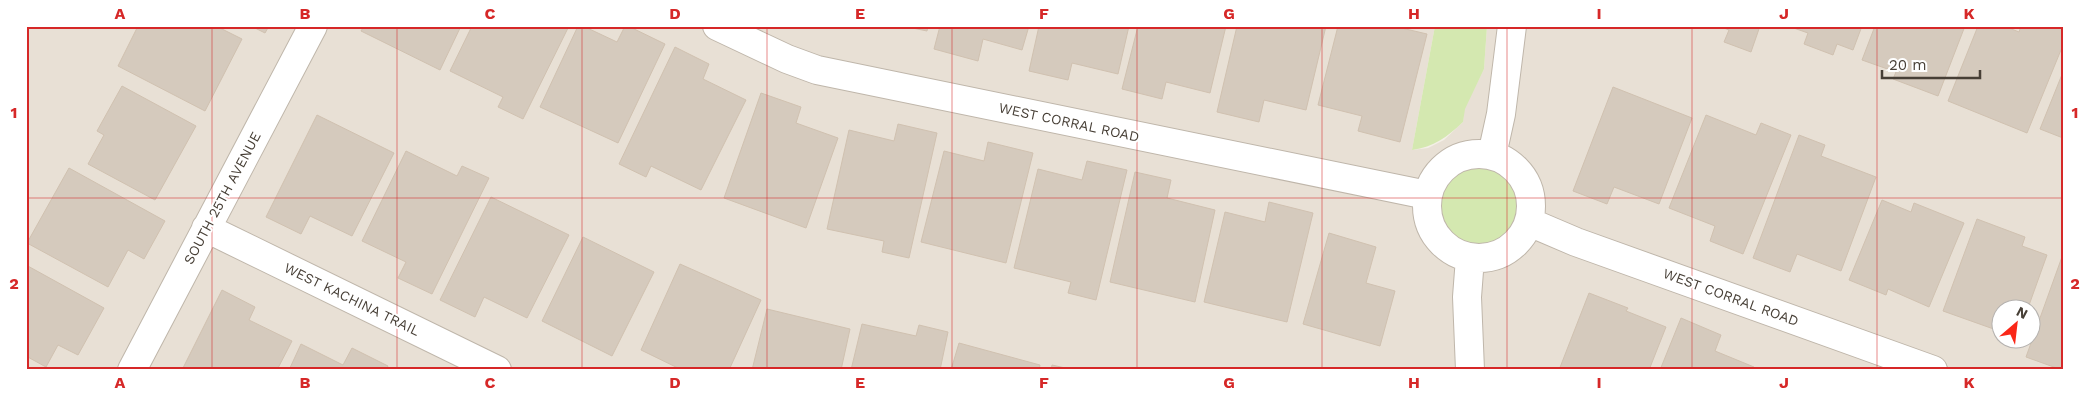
<svg xmlns="http://www.w3.org/2000/svg" width="2089" height="396" font-family="'Work Sans',sans-serif">
  <rect width="100%" height="100%" fill="#f4efe7"/>
  <!-- residential -->
  <path fill="#e8e0d5" fill-rule="evenodd" d="M26 26H1435L1412 150 1428 148 1444 140 1463 122 1464 109 1484 69 1487 26H2063V370H26ZM1508 162 1519 172 1529 189 1531 209 1431 230 1426 206ZM2002 308H2032V338H2002Z"/>
  <!-- green -->
  <path fill="#d4e8b0" d="M1435 26H1487L1484 69 1465 109 1463 122C1447 137 1434 147 1412 150Z
    M1427 206a52 52 0 1 1 104 0a52 52 0 1 1-104 0Z"/>
  <!-- building -->
  <path fill="#d5cabd" stroke="#d0c1b0" d="M138 26H216L242 39 205 111 118 66Z
    M251 26H269L265 33Z
    M364 26H461L440 70 361 31Z
    M472 26H569L523 119 498 107 503 97 450 71Z
    M578 26H583L617 42 625 26H628L665 44 618 143 540 107Z
    M903 26H928L927 31Z
    M940 26H1029L1022 50 983 39 978 61 934 49Z
    M1039 26H1129L1118 74 1072 63 1068 80 1029 71Z
    M1138 26H1226L1210 93 1166 82 1162 99 1122 89Z
    M1237 26H1326L1306 110 1264 100 1259 122 1217 112Z
    M1338 26H1393L1427 34 1400 142 1358 131 1362 116 1318 105Z
    M1719 26H1760L1751 52 1724 42 1729 30Z
    M1788 26H1862L1853 50 1837 44 1833 55 1804 44 1808 33Z
    M1875 26H1965L1938 96 1893 79 1896 72 1862 60Z
    M1978 26H2004L2019 32 2021 26 2063 27V45L2027 133 1948 101Z
    M675 47 709 64 703 79 746 100 701 190 651 166 646 177 619 164Z
    M2063 72V138L2040 129Z
    M122 86 196 126 155 200 88 164 104 135 97 131Z
    M1613 87 1692 118 1659 204 1614 187 1607 204 1573 191Z
    M761 93 801 107 796 123 838 138 806 228 724 198Z
    M317 115 394 153 352 236 310 216 301 234 266 217Z
    M1706 115 1756 135 1761 123 1791 135 1743 254 1710 241 1715 226 1669 208Z
    M898 124 937 133 909 258 882 252 884 241 827 229 849 130 894 141Z
    M1799 135 1825 145 1821 156 1876 177 1841 271 1797 254 1790 272 1753 258Z
    M988 142 1033 153 1006 263 921 242 944 151 984 161Z
    M406 151 457 176 462 166 489 178 432 294 398 278 406 262 362 241Z
    M1087 161 1127 170 1096 300 1068 293 1071 282 1014 268 1038 169 1082 180Z
    M69 168 165 221 144 259 128 250 108 287 27 243Z
    M1135 172 1171 180 1167 198 1215 210 1195 302 1110 282Z
    M491 197 569 235 527 318 484 297 475 317 440 300Z
    M1882 200 1911 212 1914 203 1964 223 1929 307 1888 289 1886 295 1849 280Z
    M1269 202 1313 213 1287 322 1204 302 1225 212 1265 222Z
    M1977 219 2025 237 2022 246 2047 255 2028 308H2002V332L1943 311Z
    M1329 233 1376 247 1366 283 1395 291 1380 346 1303 324Z
    M583 237 654 272 612 356 542 321Z
    M2063 254V370H2062L2026 357Z
    M680 264 761 300 729 370H682L641 350Z
    M26 265 104 308 78 355 58 345 46 367 26 356Z
    M222 290 255 307 249 320 292 341 277 370H182Z
    M1589 293 1628 308 1626 311 1666 327 1649 370H1559Z
    M767 309 850 329 841 370H752Z
    M1681 318 1721 335 1715 351 1754 367 1753 370H1660Z
    M862 324 916 336 919 325 948 332 940 370H851Z
    M959 343 1040 365 1039 370H951Z
    M301 344 343 365 352 348 388 366 386 370H289Z
    M1052 365 1074 370H1051Z"/>
  <g fill="none" stroke-linecap="round" stroke-linejoin="round">
    <defs>
      <path id="minor" d="M717 26 787 59 817 70 1427 195
        M1427 206a52 52 0 1 1 104 0a52 52 0 1 1-104 0Z
        M1492 155 1501 114 1512 26
        M1529 222 1576 242 1933 370
        M206 228 497 370
        M132 370 313 26
        M1470 370 1467 297 1470 258"/>
    </defs>
    <!-- minor casing -->
    <use href="#minor" stroke="#bfb6aa" stroke-width="30"/>
    <!-- minor -->
    <use href="#minor" stroke="#fff" stroke-width="28"/>
  </g>
  <!-- grid -->
  <path fill="none" stroke="#d62828" stroke-width="1" stroke-opacity="0.55" d="M212 26V370M397 26V370M582 26V370M767 26V370M952 26V370M1137 26V370M1322 26V370M1507 26V370M1692 26V370M1877 26V370M26 198H2063"/>
  <g text-anchor="middle" stroke-width="4" stroke-linejoin="round" paint-order="stroke">
    <!-- street labels -->
    <g font-size="14" fill="#473f36" stroke="#fff">
      <text transform="translate(1069 122) rotate(12)" y="5">WEST CORRAL ROAD</text>
      <text transform="translate(222 198) rotate(-62)" y="5">SOUTH 25TH AVENUE</text>
      <text transform="translate(1731 297) rotate(20)" y="5">WEST CORRAL ROAD</text>
      <text transform="translate(352 299) rotate(26)" y="5">WEST KACHINA TRAIL</text>
    </g>
  </g>
  <!-- border -->
  <rect width="2089" height="396" fill="none" stroke="#ffffff" stroke-width="55"/>
  <!-- north arrow -->
  <g transform="translate(2016 324) rotate(28)"><circle r="24" fill="#ffffff" stroke="#b5b2af"/>
  <path d="M0-4L9 19L0 12L-9 19Z" fill="#fa2718"/>
  <text y="-8" font-size="14" font-weight="bold" text-anchor="middle" fill="#473f36">N</text>
  </g>
  <!-- scale -->
  <path d="M1882 70v8h98v-8" fill="none" stroke="#473f36" stroke-width="2.5"/>
  <text x="1889" y="70" font-size="15" fill="#473f36" stroke="#ffffff" stroke-width="4" paint-order="stroke">20 m</text>
  <rect x="28" y="28" width="2034" height="340" fill="none" stroke="#d62828" stroke-width="2"/>
  <g font-size="16" text-anchor="middle" font-weight="bold" fill="#d62828">
    <text x="120" y="19">A</text>
    <text x="305" y="19">B</text>
    <text x="490" y="19">C</text>
    <text x="675" y="19">D</text>
    <text x="860" y="19">E</text>
    <text x="1044" y="19">F</text>
    <text x="1229" y="19">G</text>
    <text x="1414" y="19">H</text>
    <text x="1599" y="19">I</text>
    <text x="1784" y="19">J</text>
    <text x="1969" y="19">K</text>
    <text x="14" y="118">1</text>
    <text x="2075" y="118">1</text>
    <text x="14" y="289">2</text>
    <text x="2075" y="289">2</text>
    <text x="120" y="388">A</text>
    <text x="305" y="388">B</text>
    <text x="490" y="388">C</text>
    <text x="675" y="388">D</text>
    <text x="860" y="388">E</text>
    <text x="1044" y="388">F</text>
    <text x="1229" y="388">G</text>
    <text x="1414" y="388">H</text>
    <text x="1599" y="388">I</text>
    <text x="1784" y="388">J</text>
    <text x="1969" y="388">K</text>
  </g>
</svg>
